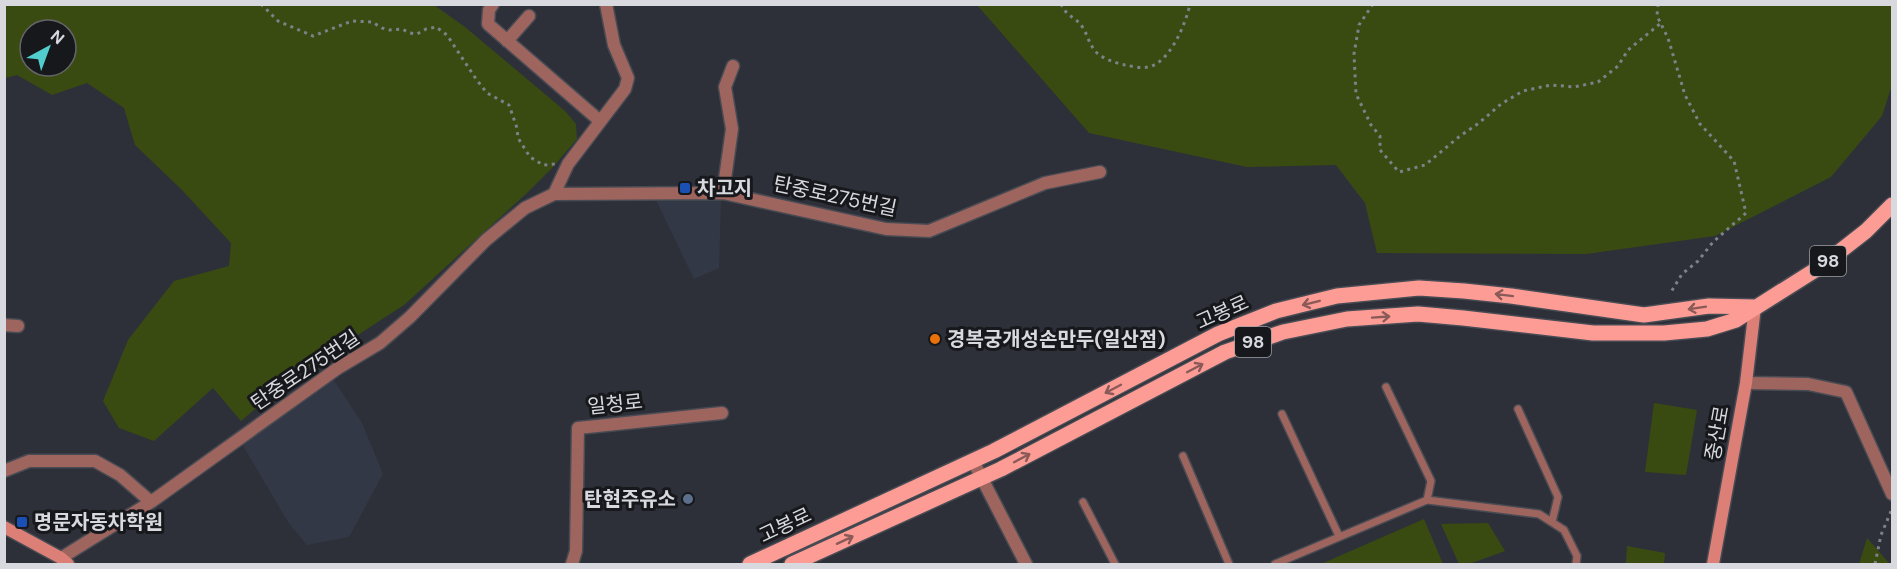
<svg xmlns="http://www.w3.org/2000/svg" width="1897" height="569" font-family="'DM Sans','Noto Sans KR',sans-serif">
  <rect width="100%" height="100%" fill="#2d3038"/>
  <!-- built -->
  <path fill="#333846" d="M721 199 719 268 694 279 656 200Z
    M333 379 362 423 383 474 349 537 307 545 288 522 242 444Z"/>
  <!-- green -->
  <path fill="#3a4b12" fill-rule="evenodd" d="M5 4 434 5 465 27 565 111 576 124 577 139 553 167 527 193 404 305 290 379 241 421 213 388 154 441 119 428 103 401 128 340 174 281 229 266 231 243 182 190 135 145 124 108 87 83 52 95 17 75 5 78ZM30 30H66V66H30Z
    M977 5H1892V85L1882 116 1831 177 1715 236 1586 254 1377 253 1365 203 1336 165 1247 167 1089 133Z
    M1654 403 1697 410 1686 475 1645 472Z
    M1424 519 1443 564H1321Z
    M1488 523 1505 551 1469 564H1459L1441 524Z
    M1867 538 1889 563 1890 564H1859Z
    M1627 546 1665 553 1664 564H1626Z"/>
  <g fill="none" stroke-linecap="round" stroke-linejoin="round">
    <defs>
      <path id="service" d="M1386 387 1431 481 1427 500
        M1518 409 1558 497 1552 522
        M1282 414 1339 536
        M1183 456 1229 564
        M1083 502 1115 564
        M1275 564 1427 500 1539 514 1564 530 1577 556 1576 564"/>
      <path id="minor" d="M493 4 489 10 488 24 600 121
        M507 41 529 16
        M723 193 732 129 725 87 733 66
        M554 194 723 193 886 229 929 231 1045 183 1100 172
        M4 325 18 326
        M1746 383 1808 384 1846 392 1892 494
        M4 471 29 461H95L120 475 151 502
        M61 558 151 502 338 368 380 343 410 317 486 240 525 208 554 194 568 164 625 89 628 78 614 45 606 4
        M572 564 576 551 578 428 722 413"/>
      <path id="tertiary" d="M973 461 1026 564"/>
      <path id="secondary" d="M4 527 61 558 68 564
        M1713 564 1746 383 1755 307"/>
      <path id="primary" d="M750 564 994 451 1218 334 1276 311 1337 296 1419 288 1464 291 1511 296 1644 315 1709 306 1755 307
        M792 564 1001 469 1225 352 1283 332 1347 319 1418 314 1463 318 1593 333H1664L1707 329 1736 320 1820 267 1866 231 1892 205"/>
    </defs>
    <!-- service casing -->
    <use href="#service" stroke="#484b53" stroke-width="10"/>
    <!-- minor casing -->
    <use href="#minor" stroke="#484b53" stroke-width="15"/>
    <!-- tertiary casing -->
    <use href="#tertiary" stroke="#484b53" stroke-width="15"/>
    <!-- secondary casing -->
    <use href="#secondary" stroke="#484b53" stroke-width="15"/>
    <!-- primary casing -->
    <use href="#primary" stroke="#484b53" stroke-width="18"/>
    <!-- path -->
    <path stroke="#7e8187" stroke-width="3" stroke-dasharray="3 4.5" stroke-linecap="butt" d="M261 4 278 21 313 36 352 21 372 22 382 28 390 30 402 29 410 33 417 34 426 29 436 27 447 35 476 79 487 93 509 105 517 128 518 138 530 157 543 165 555 164
      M1061 4C1067 18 1077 17 1083 28 1088 36 1089 44 1096 52 1103 59 1116 63 1125 65 1132 66 1141 69 1148 67 1170 63 1186 23 1190 4
      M1373 4 1359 25 1354 54 1356 94 1371 125 1380 136V150L1399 172 1425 165 1460 136 1479 123 1501 104 1523 91 1551 85 1574 87 1598 82 1618 66 1628 50 1661 23
      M1658 4 1657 16 1668 38 1685 95 1700 124 1734 161 1746 213 1713 242 1698 261 1682 274 1671 292
      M1875 564 1881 535 1892 509"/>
    <!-- service -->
    <use href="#service" stroke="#9e645e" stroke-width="7"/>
    <!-- minor -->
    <use href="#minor" stroke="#9e645e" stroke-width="12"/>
    <!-- tertiary -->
    <use href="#tertiary" stroke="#9e645e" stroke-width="12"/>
    <!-- secondary -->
    <use href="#secondary" stroke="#db7f77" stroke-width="12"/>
    <!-- primary -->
    <use href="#primary" stroke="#fd9c94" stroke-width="15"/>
  </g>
  <!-- one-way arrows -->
  <defs><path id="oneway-shaft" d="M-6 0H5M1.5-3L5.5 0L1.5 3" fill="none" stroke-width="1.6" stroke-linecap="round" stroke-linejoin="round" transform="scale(1.5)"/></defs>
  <g stroke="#8a5a58">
    <use href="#oneway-shaft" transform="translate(1504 295) rotate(-173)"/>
    <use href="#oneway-shaft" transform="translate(1311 303) rotate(166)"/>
    <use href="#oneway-shaft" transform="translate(1697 308) rotate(171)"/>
    <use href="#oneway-shaft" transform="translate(1381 317) rotate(-4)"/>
    <use href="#oneway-shaft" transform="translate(1195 368) rotate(-28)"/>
    <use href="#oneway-shaft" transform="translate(1113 389) rotate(152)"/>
    <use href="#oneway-shaft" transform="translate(1022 458) rotate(-28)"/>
    <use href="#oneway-shaft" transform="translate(845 540) rotate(-25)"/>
  </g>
  <!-- markers -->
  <g fill="#1a4fb4" stroke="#17181c" stroke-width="2">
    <rect x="679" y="182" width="12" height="12" rx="3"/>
    <rect x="16" y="516" width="12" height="12" rx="3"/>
  </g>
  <circle fill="#e8710a" stroke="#17181c" stroke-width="2" cx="935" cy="339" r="6"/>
  <circle fill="#5c6f8a" stroke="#17181c" stroke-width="2" cx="688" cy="499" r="6"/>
  <g text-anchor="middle" stroke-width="6" stroke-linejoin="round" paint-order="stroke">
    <!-- shield labels -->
    <g fill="#17181c" stroke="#9d9fa4" stroke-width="1.5">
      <rect x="1810" y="246" width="36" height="30" rx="4.5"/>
      <rect x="1235" y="327" width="36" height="30" rx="4.5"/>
    </g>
    <g font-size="18" font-weight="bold" fill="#d7d9de">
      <text x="1828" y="267">98</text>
      <text x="1253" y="348">98</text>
    </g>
    <!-- poi labels -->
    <g font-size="20" font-weight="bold" fill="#d7d9de" stroke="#17181c" text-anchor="start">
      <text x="697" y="195">차고지</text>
      <text x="947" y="346">경복궁개성손만두(일산점)</text>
      <text x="676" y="506" text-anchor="end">탄현주유소</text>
      <text x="34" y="529">명문자동차학원</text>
    </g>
    <!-- street labels -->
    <g font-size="20" fill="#d7d9de" stroke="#17181c">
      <text transform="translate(835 196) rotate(12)" y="7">탄중로275번길</text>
      <text transform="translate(1222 312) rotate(-24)" y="7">고봉로</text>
      <text transform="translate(305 370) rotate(-34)" y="7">탄중로275번길</text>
      <text transform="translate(615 404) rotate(-6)" y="7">일청로</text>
      <text transform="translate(1717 433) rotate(-80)" y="7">중산로</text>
      <text transform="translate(785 525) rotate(-25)" y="7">고봉로</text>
    </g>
  </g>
  <!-- border -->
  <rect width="1897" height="569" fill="none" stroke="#d7d9de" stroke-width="12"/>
  <!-- north arrow -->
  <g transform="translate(48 48) rotate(41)"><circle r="28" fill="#17181c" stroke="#64656a" stroke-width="1.5"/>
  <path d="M0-4.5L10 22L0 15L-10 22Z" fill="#52cdce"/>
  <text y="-9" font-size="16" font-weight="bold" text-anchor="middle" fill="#d7d9de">N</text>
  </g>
</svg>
